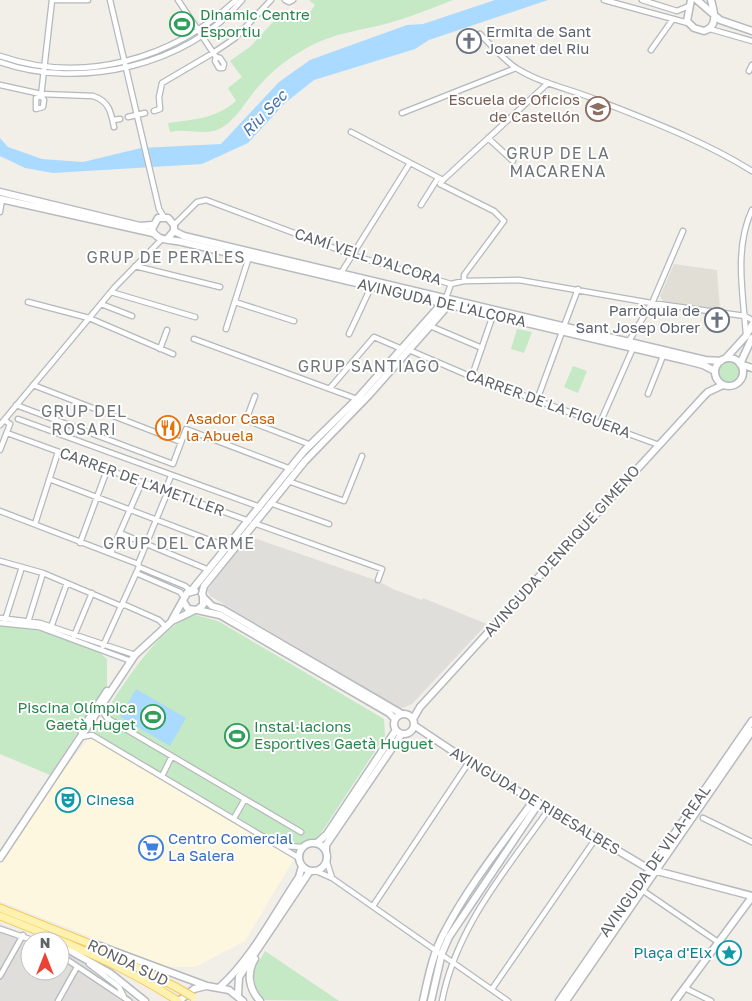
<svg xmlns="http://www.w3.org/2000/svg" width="752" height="1001" font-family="'Golos Text',sans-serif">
  <rect width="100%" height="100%" fill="#f1efe8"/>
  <!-- commercial -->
  <path fill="#fef7e0" d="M90 737 295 857 245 941 195 967H167L0 901V861L55 781Z"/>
  <!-- industrial -->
  <path fill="#e0deda" d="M248 536 378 581 393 589 422 600 423 598 487 624 412 704 403 708 398 707 210 596 207 590Z
    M0 924 42 941H30V971H60V950L100 973 136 1001H0Z"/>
  <!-- education -->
  <path fill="#e1ded6" d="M674 264 717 270 720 310 663 301 660 296Z"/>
  <!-- green -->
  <path fill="#c5e8c5" d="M309 0H453C432 8 411 17 389 23 363 30 335 33 312 45 291 56 273 69 258 87 246 100 236 121 219 129 204 136 187 128 170 132L168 123C195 119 215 119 236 101L228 88 242 77 230 61 251 46 284 10 303 22 315 5Z
    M517 329 532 332 524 353 511 349Z
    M718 373a11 11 0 1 1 22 0a11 11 0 1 1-22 0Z
    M573 366 587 371 578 393 564 387Z
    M195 615 218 621 384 719 385 736 319 836 295 857 90 737C113 702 154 627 195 615Z
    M0 625C32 629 84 636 107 659V687L50 775 0 754Z
    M265 951 339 1001 264 1000 257 992 253 972Z"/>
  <!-- water -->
  <path fill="#aadaff" d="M495 0H548L429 40 415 49 314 80 285 103 248 143 202 164 53 173 25 168 0 156V138L8 147 42 159 83 162 141 148 221 144 279 82 310 60 407 25 423 24Z
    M136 689 186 718 170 746 120 717Z"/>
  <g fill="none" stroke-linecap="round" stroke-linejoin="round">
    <defs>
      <path id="street" d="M53 0H88
        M110 0 159 209 164 217
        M178 0 216 57 215 61 219 68H223L224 64 220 58 216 57
        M285 0 289 2 293 0
        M604 0 688 23
        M642 0 677 11 689 6
        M710 29 752 41
        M480 34C491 45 503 59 516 68 541 84 571 89 597 100 650 121 704 141 752 171
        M651 50 673 19
        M0 56C84 85 173 59 236 0
        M0 62C79 90 188 66 242 0
        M749 71 752 65
        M0 85 41 94 93 96C109 101 111 112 114 127
        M41 96 36 98V109L43 107 44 100 41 96 52 0
        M154 111 160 109 159 97 162 83 213 53 235 38 271 0
        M402 113 516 68
        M128 117 145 113
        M113 120 120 119
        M351 132 443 180
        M488 138 513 161
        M443 180 440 184 494 211 504 221 464 275V281
        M443 180 548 83
        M421 205 438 178
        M0 212 2 199
        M174 225 197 202 206 200 358 257 451 284 464 281 519 280 651 303 745 316 752 320
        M135 266 220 287
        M341 273 410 163
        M111 292 195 317
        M446 298 451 284
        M28 302 89 318 173 354
        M235 302 294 321
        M101 304 132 316
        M430 326 482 348
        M564 326 578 289
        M226 329 249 257
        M349 334 371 287
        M746 334C743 294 734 248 752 210
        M194 339 357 399
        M629 341 653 301 683 231
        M160 349 167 330
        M409 350 465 374 659 445
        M472 376 493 315
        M33 385 181 442
        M330 388 374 337 402 349
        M648 394 663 356
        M255 396 246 420 311 445
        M537 400 562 332
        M16 405 173 464 186 429 291 469
        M18 419 260 507
        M600 423 633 348
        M0 425 115 287 162 239
        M7 433 249 521
        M0 450 10 424 4 420
        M49 479 228 547
        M288 481 344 501 362 456
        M165 491 171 476
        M270 503 329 524
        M0 511 138 564 139 567 185 586 191 591
        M254 523 382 569 378 580
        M35 524 58 452
        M120 533 209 570
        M80 543 107 470
        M111 553 142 482
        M0 561 43 573 121 606 125 605 159 620 165 626
        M138 564 168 491
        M136 573 180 592 184 597
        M0 618 40 623 135 655
        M5 620 22 567
        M28 622 43 573
        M0 623 39 627 131 661
        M50 630 67 583
        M74 636 92 593
        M103 646 139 567
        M101 709 107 718 301 832
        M81 737 92 735 299 858
        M162 776 172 756
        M234 818 245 799
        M703 818 752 842
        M283 846 303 847
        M327 862 332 878
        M316 871 332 878 508 1001
        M642 890 718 942
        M373 906 469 762
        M0 929 35 941
        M60 955 129 1001
        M89 964 119 987 124 997
        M0 976 23 935
        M685 988 711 1001
        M492 989 596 838
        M58 1001 77 967
        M442 1001C456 927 507 869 549 809"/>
      <path id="secondary" d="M691 0 687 21 694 28 704 31C719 26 714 12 711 0
        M697 0 720 20 752 31
        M0 192 140 226 152 225
        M0 199 153 233
        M174 231 184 236 705 360 721 361
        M168 238 174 231V225L168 218H158L152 229C156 242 171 239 182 242L684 360 703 365 715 371
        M726 358 746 336 752 325
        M715 372a14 14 0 1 1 28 0a14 14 0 1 1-28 0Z
        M740 364 752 338
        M740 364 752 368
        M192 590 304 451 357 399 444 301
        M202 594 204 586 305 461 369 395 430 326 444 310 446 301
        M204 598 212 606 222 609 402 714
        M183 601 188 609 197 610 203 605V596
        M197 610 220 615 389 713 395 719
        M172 620 187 593 195 591
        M394 724a10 10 0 1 1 20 0a10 10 0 1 1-20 0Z
        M413 719 420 707 703 397 708 392 723 385
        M415 726 469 762 649 869 752 896
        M81 731 107 691
        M299 857a14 14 0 1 1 28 0a14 14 0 1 1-28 0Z
        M317 843 327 834 396 730
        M326 851V845L401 735
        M0 858 135 655 172 621 193 611
        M60 945 110 973 145 1001
        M97 945 207 986 229 990 243 1001
        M255 959C246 973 249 989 260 1001
        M220 987C253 957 274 914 299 877L302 866
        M238 996 239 977 310 871
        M179 1001 194 989 206 986
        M423 1001C428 978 433 952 445 931 469 885 503 843 534 800
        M431 1001 442 953 449 937 539 803
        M559 1001 752 721
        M566 1001 752 731
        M675 1001 752 897"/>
      <path id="primary" d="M0 908 93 945 176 987
        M0 916C61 940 123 965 178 1001"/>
    </defs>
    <!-- street casing -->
    <use href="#street" stroke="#b5b8bc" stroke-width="7"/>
    <!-- secondary casing -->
    <use href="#secondary" stroke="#b6babf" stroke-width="9"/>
    <!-- primary casing -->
    <use href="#primary" stroke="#f2c960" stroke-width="9"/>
    <!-- street -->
    <use href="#street" stroke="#fff" stroke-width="4.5"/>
    <!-- secondary -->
    <use href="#secondary" stroke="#fff" stroke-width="6"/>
    <!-- primary -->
    <use href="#primary" stroke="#fff2af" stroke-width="7"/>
    <defs>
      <path id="primary-bridge" d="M176 987 193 997"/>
    </defs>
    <!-- primary-bridge casing -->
    <use href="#primary-bridge" stroke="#f2c960" stroke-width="9" stroke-linecap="butt"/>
    <!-- primary-bridge -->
    <use href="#primary-bridge" stroke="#fff2af" stroke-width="7"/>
  </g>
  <!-- icons -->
  <defs>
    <symbol id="stadium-ring" viewBox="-11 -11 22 22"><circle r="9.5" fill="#fff" stroke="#2e9e5b" stroke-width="1.5"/><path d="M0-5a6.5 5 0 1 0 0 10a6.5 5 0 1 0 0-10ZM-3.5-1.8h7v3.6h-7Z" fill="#2e9e5b"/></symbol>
    <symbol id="church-ring" viewBox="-11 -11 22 22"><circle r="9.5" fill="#fff" stroke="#6b7280" stroke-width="1.5"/><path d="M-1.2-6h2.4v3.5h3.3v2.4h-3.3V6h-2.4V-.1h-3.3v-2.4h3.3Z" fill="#6b7280"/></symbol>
    <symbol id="school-ring" viewBox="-11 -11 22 22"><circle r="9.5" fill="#fff" stroke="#8d6e63" stroke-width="1.5"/><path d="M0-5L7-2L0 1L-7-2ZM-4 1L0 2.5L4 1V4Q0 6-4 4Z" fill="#8d6e63"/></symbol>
    <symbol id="restaurant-ring" viewBox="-11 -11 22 22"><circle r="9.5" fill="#fff" stroke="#e8710a" stroke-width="1.5"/><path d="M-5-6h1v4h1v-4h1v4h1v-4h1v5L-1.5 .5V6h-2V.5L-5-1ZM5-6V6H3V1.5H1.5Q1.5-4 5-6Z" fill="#e8710a"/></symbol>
    <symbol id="theatre-ring" viewBox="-11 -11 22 22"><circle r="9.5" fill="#fff" stroke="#0f9aa8" stroke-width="1.5"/><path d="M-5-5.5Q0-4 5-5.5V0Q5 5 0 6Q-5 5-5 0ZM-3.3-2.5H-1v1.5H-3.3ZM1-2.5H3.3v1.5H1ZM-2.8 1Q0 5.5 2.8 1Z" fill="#0f9aa8"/></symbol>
    <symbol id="supermarket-ring" viewBox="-11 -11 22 22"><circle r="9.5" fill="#fff" stroke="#3f7fe0" stroke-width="1.5"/><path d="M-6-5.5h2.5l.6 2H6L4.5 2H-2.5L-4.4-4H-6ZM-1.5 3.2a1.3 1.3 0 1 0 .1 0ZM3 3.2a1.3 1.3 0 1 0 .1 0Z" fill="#3f7fe0"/></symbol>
    <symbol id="sight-ring" viewBox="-11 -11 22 22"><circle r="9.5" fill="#fff" stroke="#0f9aa8" stroke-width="1.5"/><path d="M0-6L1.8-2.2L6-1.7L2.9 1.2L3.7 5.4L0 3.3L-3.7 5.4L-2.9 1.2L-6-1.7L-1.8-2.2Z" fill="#0f9aa8"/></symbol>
  </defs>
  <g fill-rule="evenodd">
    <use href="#stadium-ring" x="168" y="10" width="28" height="28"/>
    <use href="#church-ring" x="455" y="27" width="28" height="28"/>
    <use href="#school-ring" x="584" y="95" width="28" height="28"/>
    <use href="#church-ring" x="703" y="306" width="28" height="28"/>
    <use href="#restaurant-ring" x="154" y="414" width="28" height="28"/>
    <use href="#stadium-ring" x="139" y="703" width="28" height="28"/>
    <use href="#stadium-ring" x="223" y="722" width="28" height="28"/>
    <use href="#theatre-ring" x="54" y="786" width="28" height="28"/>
    <use href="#supermarket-ring" x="137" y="834" width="28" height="28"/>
    <use href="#sight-ring" x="715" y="939" width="28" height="28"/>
  </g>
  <g text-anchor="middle" stroke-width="4" stroke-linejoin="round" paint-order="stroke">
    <!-- leisure labels -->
    <g font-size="15" fill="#27864d" stroke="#fff" text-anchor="start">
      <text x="200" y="20">Dinamic Centre<tspan x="200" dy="17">Esportiu</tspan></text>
      <text x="136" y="713" text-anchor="end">Piscina Olímpica<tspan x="136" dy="17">Gaetà Huget</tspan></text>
      <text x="254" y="732">Instal·lacions<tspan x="254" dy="17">Esportives Gaetà Huguet</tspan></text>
    </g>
    <!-- worship labels -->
    <g font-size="15" fill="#5b616d" stroke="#fff" text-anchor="start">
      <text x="486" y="37">Ermita de Sant<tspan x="486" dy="17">Joanet del Riu</tspan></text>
      <text x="700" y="316" text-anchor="end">Parròquia de<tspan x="700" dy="17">Sant Josep Obrer</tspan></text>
    </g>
    <!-- education labels -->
    <g font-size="15" fill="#785e54" stroke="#fff" text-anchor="end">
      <text x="580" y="105">Escuela de Oficios<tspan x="580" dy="17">de Castellón</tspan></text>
    </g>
    <!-- street labels -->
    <g font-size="15" fill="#5f6368" stroke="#fff">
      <text transform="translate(368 257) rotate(18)" y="5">CAMÍ VELL D'ALCORA</text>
      <text transform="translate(442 303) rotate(13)" y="5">AVINGUDA DE L'ALCORA</text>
      <text transform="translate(548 404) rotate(20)" y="5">CARRER DE LA FIGUERA</text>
      <text transform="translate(142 482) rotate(20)" y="5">CARRER DE L'AMETLLER</text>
      <text transform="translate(562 551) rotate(-48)" y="5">AVINGUDA D'ENRIQUE GIMENO</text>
      <text transform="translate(535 801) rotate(31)" y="5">AVINGUDA DE RIBESALBES</text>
      <text transform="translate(655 861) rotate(-55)" y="5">AVINGUDA DE VILA-REAL</text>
      <text transform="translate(128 963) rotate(26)" y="5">RONDA SUD</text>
    </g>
    <!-- food labels -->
    <g font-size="15" fill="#c56008" stroke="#fff" text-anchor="start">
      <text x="186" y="424">Asador Casa<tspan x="186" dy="17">la Abuela</tspan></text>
    </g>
    <!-- culture labels -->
    <g font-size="15" fill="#0d838f" stroke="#fff" text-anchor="start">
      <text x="86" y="805">Cinesa</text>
      <text x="712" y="958" text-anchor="end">Plaça d'Elx</text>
    </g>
    <!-- shop labels -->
    <g font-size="15" fill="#366cbe" stroke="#fff" text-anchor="start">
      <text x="168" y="844">Centro Comercial<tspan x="168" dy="17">La Salera</tspan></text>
    </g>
    <!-- water labels -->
    <g font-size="16" font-style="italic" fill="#4174aa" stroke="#fff">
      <text transform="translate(264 113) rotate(-46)" y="6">Riu Sec</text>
    </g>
    <!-- neighbourhood labels -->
    <g font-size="16" letter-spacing="1" fill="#70757a" stroke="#fff">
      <text x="558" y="159">GRUP DE LA<tspan x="558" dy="18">MACARENA</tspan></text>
      <text x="166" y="263">GRUP DE PERALES</text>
      <text x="369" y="372">GRUP SANTIAGO</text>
      <text x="84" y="417">GRUP DEL<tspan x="84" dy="18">ROSARI</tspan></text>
      <text x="179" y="549">GRUP DEL CARME</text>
    </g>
  </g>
  <!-- north arrow -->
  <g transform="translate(45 956)"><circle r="24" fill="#ffffff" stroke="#bfc1c3"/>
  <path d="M0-4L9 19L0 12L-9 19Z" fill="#ea4335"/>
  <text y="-8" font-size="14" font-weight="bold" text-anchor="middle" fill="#5f6368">N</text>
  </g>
</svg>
